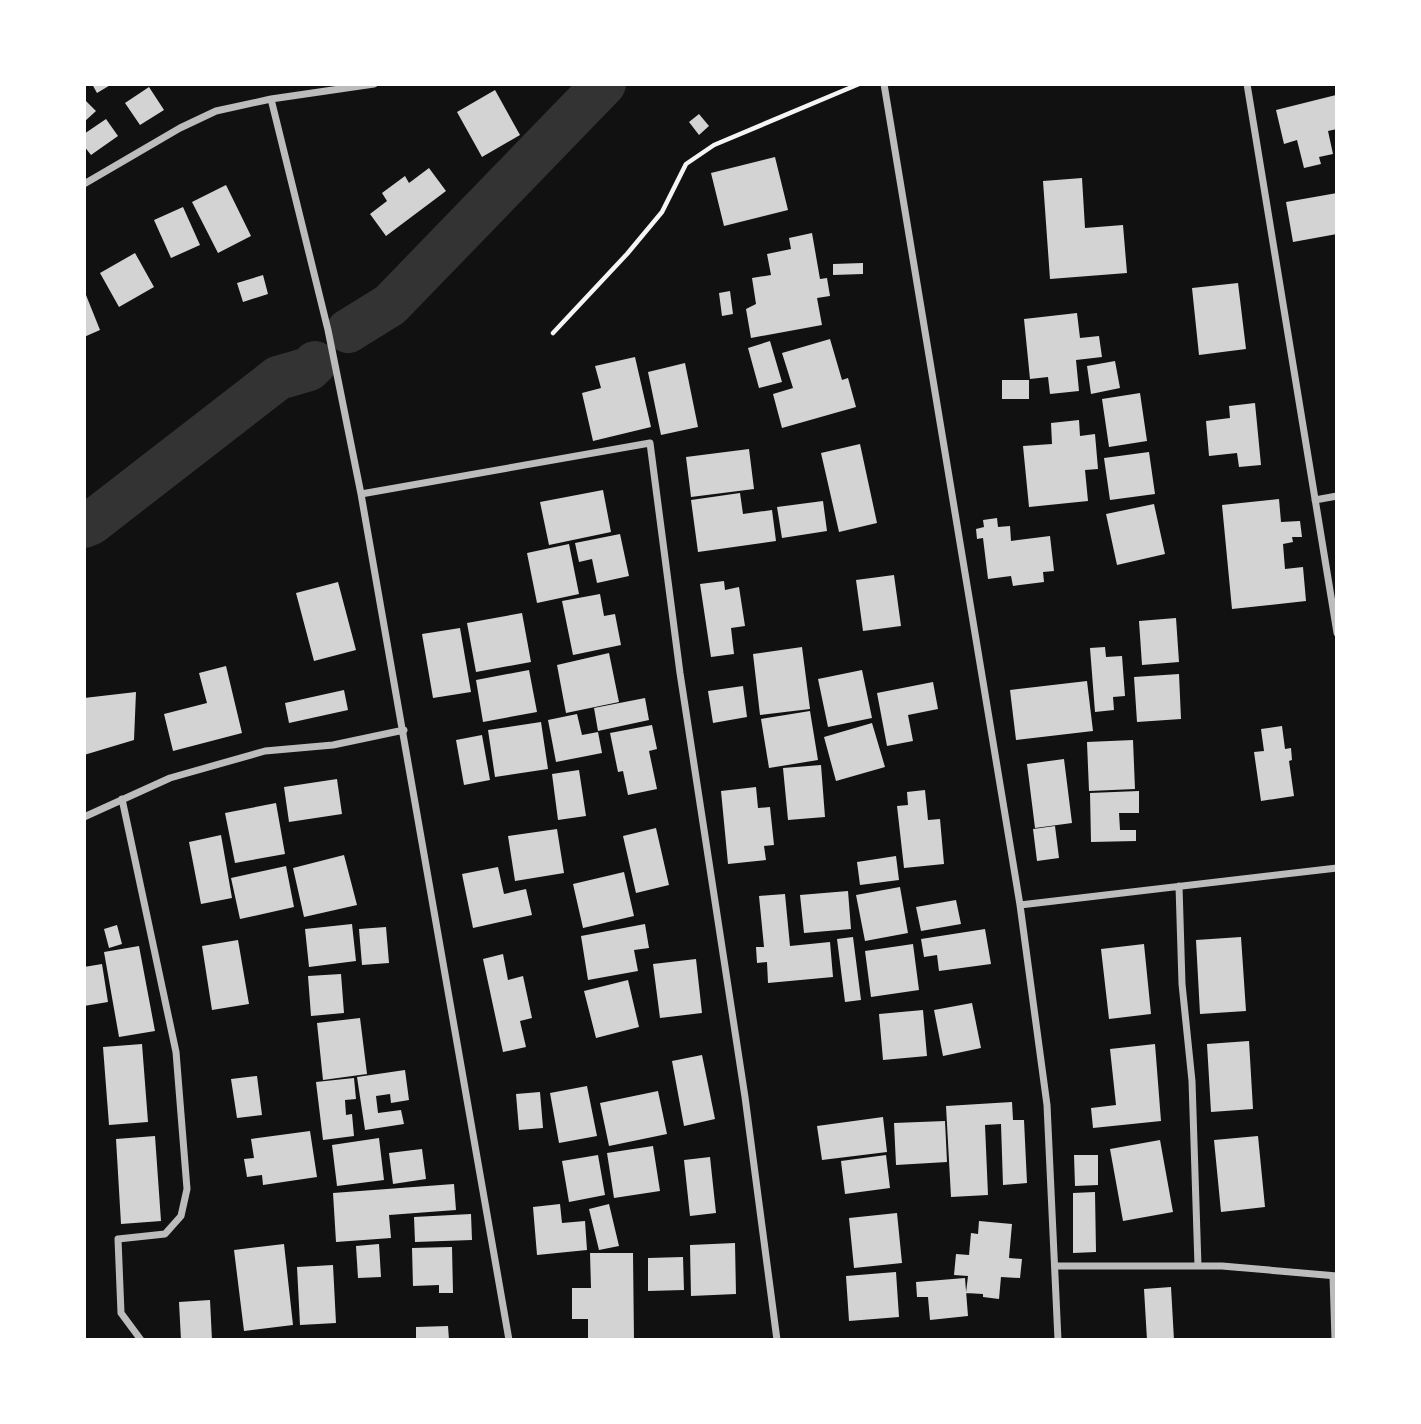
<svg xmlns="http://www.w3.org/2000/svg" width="1421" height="1424" font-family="'Titillium Web',sans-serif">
  <rect width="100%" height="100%" fill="#111"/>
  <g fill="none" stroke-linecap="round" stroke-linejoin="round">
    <!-- river -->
    <path stroke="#333" stroke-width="44" d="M348 331 390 305 604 84
      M84 526 91 523 278 378 309 369 315 363"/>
  </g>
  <!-- building -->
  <path fill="#d3d3d3" d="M92 84H112L97 93Z
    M149 87 164 110 140 125 125 103Z
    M495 90 520 135 482 157 457 112Z
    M1336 95 1337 129 1328 131 1333 154 1319 157 1321 164 1304 168 1297 140 1284 144 1276 110Z
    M84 99 96 111 84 122Z
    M699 114 709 126 699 135 689 122Z
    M106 119 118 136 91 155 84 146V134Z
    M775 157 788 210 724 226 711 173Z
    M429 168 446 191 386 236 370 214 387 201 382 193 405 176 409 183Z
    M1082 178 1085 228 1123 225 1127 273 1050 279 1043 181Z
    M226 185 251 236 218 253 192 202Z
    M1337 193V234L1293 242 1286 202Z
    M183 207 200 245 171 258 154 220Z
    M812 233 820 279 827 278 830 296 817 298 822 325 751 338 746 309 756 304 752 278 771 275 767 254 791 249 789 238Z
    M135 253 154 287 119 307 100 273Z
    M863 263V274L833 275V264Z
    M263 275 268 294 243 302 237 283Z
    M1238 283 1246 349 1199 355 1192 288Z
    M84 290 100 330 84 337Z
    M730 291 733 314 722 316 719 293Z
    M1077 313 1080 338 1099 336 1102 357 1076 360 1079 391 1050 394 1048 377 1030 379 1024 319Z
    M830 339 842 380 848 378 856 407 782 428 773 394 793 388 782 353Z
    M770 341 782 382 759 388 748 348Z
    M635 357 651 427 593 441 582 393 601 388 595 366Z
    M1115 361 1120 388 1091 394 1087 366Z
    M685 363 698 427 661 435 648 372Z
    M1002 380H1029V399H1002Z
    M1140 393 1147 441 1109 447 1102 399Z
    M1255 403 1261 465 1239 467 1237 453 1209 456 1206 421 1230 418 1229 406Z
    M1079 420 1080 436 1095 434 1098 469 1085 470 1088 501 1029 507 1023 446 1052 444 1051 423Z
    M860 444 877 523 839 532 821 453Z
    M749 449 754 489 691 497 686 457Z
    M1149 452 1155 494 1110 500 1104 458Z
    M603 490 611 532 549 545 540 502Z
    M740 493 743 514 772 510 776 541 698 552 691 500Z
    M1279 499 1281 522 1300 521 1302 537H1292L1293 542 1283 544 1285 569 1303 567 1306 601 1232 609 1222 505Z
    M823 501 827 531 782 538 777 507Z
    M1154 504 1165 554 1117 565 1106 514Z
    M997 518 998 527 1010 526 1011 541 1050 536 1054 571 1043 572 1044 582 1013 586 1011 576 988 579 983 538 977 539 976 529 984 527 983 520Z
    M620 534 629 576 597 583 592 559 579 562 575 543Z
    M569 544 579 594 537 603 527 553Z
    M894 575 901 626 863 631 856 580Z
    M724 581 725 590 739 587 745 626 731 628 734 654 711 657 700 584Z
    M338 582 356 650 314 661 296 593Z
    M600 594 604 616 615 614 621 645 573 655 562 601Z
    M522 613 531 662 476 672 467 623Z
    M1176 618 1179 662 1142 665 1139 621Z
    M460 628 471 692 433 698 422 634Z
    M802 647 810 709 760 715 753 654Z
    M1105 647 1106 657 1122 656 1125 696 1113 697 1114 710 1095 712 1090 648Z
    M609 653 619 702 566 713 557 665Z
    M226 666 242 733 173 751 164 714 207 703 199 673Z
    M529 670 537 712 483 722 476 680Z
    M862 670 872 718 828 727 818 679Z
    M1179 674 1181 719 1137 722 1134 677Z
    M1087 681 1093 731 1016 740 1010 690Z
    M933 682 938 709 908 715 913 741 887 746 877 693Z
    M743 686 747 717 713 723 708 691Z
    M344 690 348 710 289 723 285 703Z
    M136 692 134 740 84 755V698Z
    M645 698 649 720 598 731 594 708Z
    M810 711 818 760 769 768 761 719Z
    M577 714 582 735 598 732 602 753 556 762 548 720Z
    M541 722 548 769 495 777 488 730Z
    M872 723 885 767 836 781 824 737Z
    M652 725 657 749 649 751 657 789 628 795 623 771 618 772 610 733Z
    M1282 726 1285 749 1291 748 1292 760 1289 761 1294 796 1261 801 1254 752 1264 751 1261 729Z
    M482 735 490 780 464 785 456 740Z
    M1133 740 1135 789 1089 791 1087 742Z
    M1064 759 1072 823 1035 828 1027 764Z
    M821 765 825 817 788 820 783 768Z
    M579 770 586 816 558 820 552 774Z
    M337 779 342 814 289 822 284 787Z
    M756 787 758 808 770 807 774 845 764 846 766 860 728 864 721 791Z
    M925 790 928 820 940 819 944 864 904 868 897 806 908 805 907 792Z
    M1139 791V813H1119L1120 830H1136V841L1091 842 1090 793Z
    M276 803 285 854 235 863 225 813Z
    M1055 826 1059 858 1037 861 1033 829Z
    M656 828 669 885 636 893 623 836Z
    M557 829 564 873 515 881 508 836Z
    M221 835 232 898 201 904 189 842Z
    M344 855 357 905 304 917 293 868Z
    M896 856 899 880 860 885 857 862Z
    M286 866 294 907 240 919 231 878Z
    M498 867 504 894 526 889 532 915 473 928 462 874Z
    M624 872 634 916 583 928 573 884Z
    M900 887 908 933 865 941 856 895Z
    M848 891 851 929 804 933 800 895Z
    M785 894 790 946 830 942 833 977 768 983 767 962 757 963 756 947H764L759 896Z
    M956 900 961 924 921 931 916 907Z
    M352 924 356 961 309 967 305 929Z
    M645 924 649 948 634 950 638 971 588 980 581 936Z
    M117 925 122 944 109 948 104 929Z
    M386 927 389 963 362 965 359 929Z
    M985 929 991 964 939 971 937 955 924 957 921 939Z
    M853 937 861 1000 845 1002 837 939Z
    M1241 937 1246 1011 1200 1014 1196 940Z
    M238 940 249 1004 212 1010 202 946Z
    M913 944 919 990 871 997 865 951Z
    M1144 944 1151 1014 1109 1019 1101 949Z
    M139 946 155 1031 119 1037 104 952Z
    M503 954 508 980 523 976 532 1018 520 1021 526 1047 503 1052 483 959Z
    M696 959 702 1013 660 1018 653 964Z
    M102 964 108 1002 84 1006V967Z
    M341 974 344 1013 311 1016 308 976Z
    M628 980 639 1027 596 1038 584 991Z
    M972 1003 981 1048 943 1056 934 1010Z
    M923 1010 927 1056 883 1060 879 1014Z
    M360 1018 367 1074 323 1080 317 1023Z
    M1249 1041 1253 1109 1211 1112 1207 1044Z
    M142 1044 148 1122 109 1125 103 1047Z
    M1155 1044 1161 1121 1093 1128 1091 1108 1116 1105 1110 1049Z
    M702 1055 715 1119 684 1126 672 1061Z
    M405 1070 409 1100 391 1103 390 1094 376 1096 378 1113 401 1110 404 1124 365 1130 357 1077Z
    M257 1076 262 1115 237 1118 231 1079Z
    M354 1078 356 1099 345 1100 346 1115 352 1114 354 1136 323 1140 316 1082Z
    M587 1086 597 1136 559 1143 550 1093Z
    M658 1091 667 1134 609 1146 600 1103Z
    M540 1092 543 1128 519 1130 516 1094Z
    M1012 1102 1013 1120H1024L1027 1183 1003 1185 1001 1124 985 1125 988 1195 951 1197 946 1106Z
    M883 1117 887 1152 822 1160 817 1126Z
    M945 1121 947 1162 896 1165 894 1123Z
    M310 1131 317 1177 263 1185 262 1175 247 1177 244 1159 254 1158 251 1139Z
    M155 1136 161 1221 121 1224 116 1139Z
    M1258 1136 1265 1207 1221 1212 1214 1140Z
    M379 1138 384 1180 337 1186 332 1145Z
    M1160 1140 1173 1212 1123 1221 1110 1149Z
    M653 1146 660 1191 614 1198 607 1153Z
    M422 1149 426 1179 393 1184 389 1153Z
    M598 1155 605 1195 569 1202 562 1161Z
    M886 1155 890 1188 845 1194 841 1161Z
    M1074 1155H1098V1185L1075 1186Z
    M710 1157 716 1213 690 1216 684 1160Z
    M454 1184 456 1210 389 1215 391 1238 336 1242 333 1193Z
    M1095 1192 1096 1252 1073 1253V1193Z
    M560 1204 562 1223 585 1221 587 1250 537 1255 533 1207Z
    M609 1204 619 1246 599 1250 589 1209Z
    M897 1213 902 1263 854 1268 849 1218Z
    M471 1214 472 1240 415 1242 414 1217Z
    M979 1221 1012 1224 1009 1258 1022 1259 1020 1278 1001 1277 999 1299 983 1297V1294L966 1293 968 1276 954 1275 956 1254 969 1255 971 1233 978 1234Z
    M735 1243 736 1294 691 1296 690 1245Z
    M284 1244 293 1325 244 1331 234 1250Z
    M379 1244 381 1277 358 1278 356 1246Z
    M452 1247 453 1293H439V1285L413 1286 412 1248Z
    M590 1253H633L634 1340H588V1319H572V1288H591Z
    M683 1257 684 1290 648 1291V1258Z
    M333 1265 336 1323 300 1325 297 1267Z
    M896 1272 899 1317 849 1321 846 1276Z
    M965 1278 968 1316 930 1320 928 1297H917L916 1282Z
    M1171 1287 1174 1340H1147L1144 1289Z
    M210 1300 212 1340H181L179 1302Z
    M448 1326 449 1340H416V1327Z"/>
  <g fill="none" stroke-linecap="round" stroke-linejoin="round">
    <!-- path -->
    <path stroke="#f5f5f5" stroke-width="4.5" d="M553 333 627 254 662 212 686 164 714 145 859 84"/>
    <!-- minor -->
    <path stroke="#bcbcbc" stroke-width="7" d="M884 84 1020 905 1047 1105 1058 1340
      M1247 84 1337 633
      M271 99 328 330 361 494 509 1340
      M84 184 180 128 216 111 271 99 374 84
      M361 494 650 443 680 673 745 1097 777 1340
      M1315 500 1337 496
      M122 799 176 1052 187 1189 181 1216 165 1234 118 1239 121 1313 141 1340
      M84 817 170 778 265 751 333 745 404 730
      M1179 886 1182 984 1192 1081 1198 1266
      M1020 905 1337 868
      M1055 1266H1222L1337 1276
      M1333 1276 1335 1340"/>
  </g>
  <!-- border -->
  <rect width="1421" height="1424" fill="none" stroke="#ffffff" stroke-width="172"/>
</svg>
